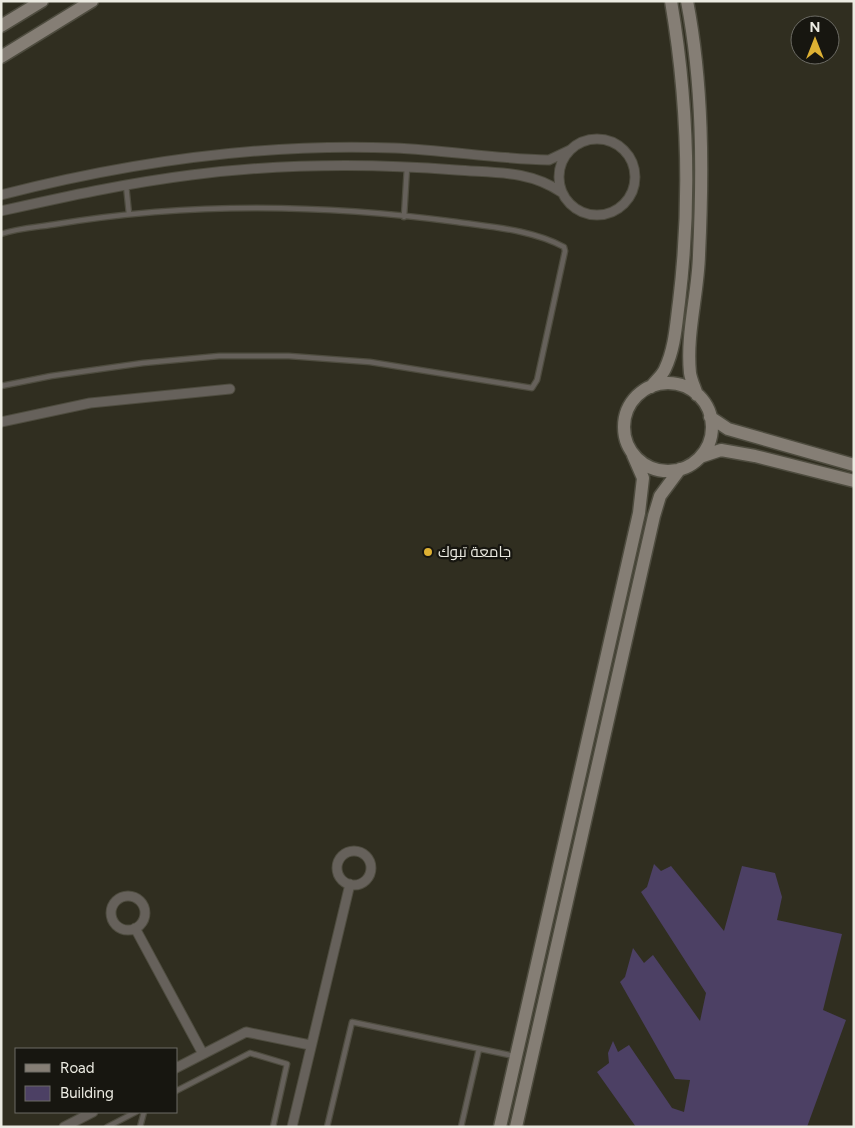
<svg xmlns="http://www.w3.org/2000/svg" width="855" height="1128" font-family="Figtree,Cairo,sans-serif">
  <rect width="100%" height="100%" fill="#302e20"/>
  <!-- building -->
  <path fill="#4c4064" d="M654 864 661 871 671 866 724 931 742 866 775 873 782 897 777 920 842 934 823 1010 846 1020 807 1127H636L597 1072 609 1063 608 1053 613 1041 618 1052 629 1045 672 1108 684 1112 690 1080 675 1079 620 982 625 977 633 948 644 963 653 955 700 1021 706 993 641 892 647 887Z"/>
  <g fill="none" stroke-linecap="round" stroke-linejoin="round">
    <defs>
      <path id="lane" d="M126 185 129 214
        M404 217 407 167
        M1 234C18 228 39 227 57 224 189 202 325 204 457 222 492 227 533 230 564 247L565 251 537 380 532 388 370 362 289 356H219L143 363 51 376 1 386
        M176 1091 250 1053 287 1064 273 1127
        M107 1127 136 1112
        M140 1127 144 1112
        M327 1127 352 1022 514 1056
        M461 1127 479 1049"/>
      <path id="street" d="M559 177a38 38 0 1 1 76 0a38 38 0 1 1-76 0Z
        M1 195C129 162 263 143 394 148 446 150 497 159 549 160L570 150
        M1 211C64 197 127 183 191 175 278 164 369 163 456 170 494 173 529 170 561 192
        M1 422 90 403 230 389
        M337 868a17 17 0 1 1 34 0a17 17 0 1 1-34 0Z
        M111 913a17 17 0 1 1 34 0a17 17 0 1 1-34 0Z
        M135 928 203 1054
        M176 1068 246 1032 310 1045
        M64 1127 93 1112
        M292 1127 350 884"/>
      <path id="secondary" d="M687 1C703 84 703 171 699 255 698 294 686 334 690 373 691 380 695 388 697 395
        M1 26 42 1
        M1 57 92 1
        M624 427a44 44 0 1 1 88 0a44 44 0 1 1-88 0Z
        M651 387C655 381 662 376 665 369 675 348 676 324 679 302 691 202 688 101 671 1
        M710 417 728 429 854 465
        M700 457 721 450 755 456 854 481
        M500 1127 639 513 643 478 633 455
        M516 1127 654 516 660 496 680 469"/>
    </defs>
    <!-- lane casing -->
    <use href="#lane" stroke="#4e4c3f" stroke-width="7"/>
    <!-- street casing -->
    <use href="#street" stroke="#4e4c3f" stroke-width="11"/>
    <!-- secondary casing -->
    <use href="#secondary" stroke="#4e4c3f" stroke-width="15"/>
    <!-- lane -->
    <use href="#lane" stroke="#66615b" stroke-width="4.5"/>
    <!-- street -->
    <use href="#street" stroke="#66615b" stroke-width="9"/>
    <!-- secondary -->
    <use href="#secondary" stroke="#857e75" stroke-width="12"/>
  </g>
  <!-- markers -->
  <circle fill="#deb133" stroke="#171610" stroke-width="2" cx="428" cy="552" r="5"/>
  <g text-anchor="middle" stroke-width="4.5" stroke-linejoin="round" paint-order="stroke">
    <!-- poi labels -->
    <g font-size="15" fill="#ecebe2" stroke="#171610" text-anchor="start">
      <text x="438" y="557">جامعة تبوك</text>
    </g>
  </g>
  <!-- border -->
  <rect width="855" height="1128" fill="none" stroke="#ecebe2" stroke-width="5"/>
  <!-- legend -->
  <rect x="15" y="1048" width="162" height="65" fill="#171610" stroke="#6c6b64"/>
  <rect x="25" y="1064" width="25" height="8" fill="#857e75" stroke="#6c6b64"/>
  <text x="60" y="1073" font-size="15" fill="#ecebe2">Road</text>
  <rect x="25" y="1086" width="25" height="15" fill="#4c4064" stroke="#6c6b64"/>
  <text x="60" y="1098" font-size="15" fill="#ecebe2">Building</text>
  <!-- north arrow -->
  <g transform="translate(815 40)"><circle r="24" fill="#171610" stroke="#6c6b64"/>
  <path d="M0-4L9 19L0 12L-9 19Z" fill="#deb133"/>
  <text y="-8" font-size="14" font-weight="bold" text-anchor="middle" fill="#ecebe2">N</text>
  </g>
</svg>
